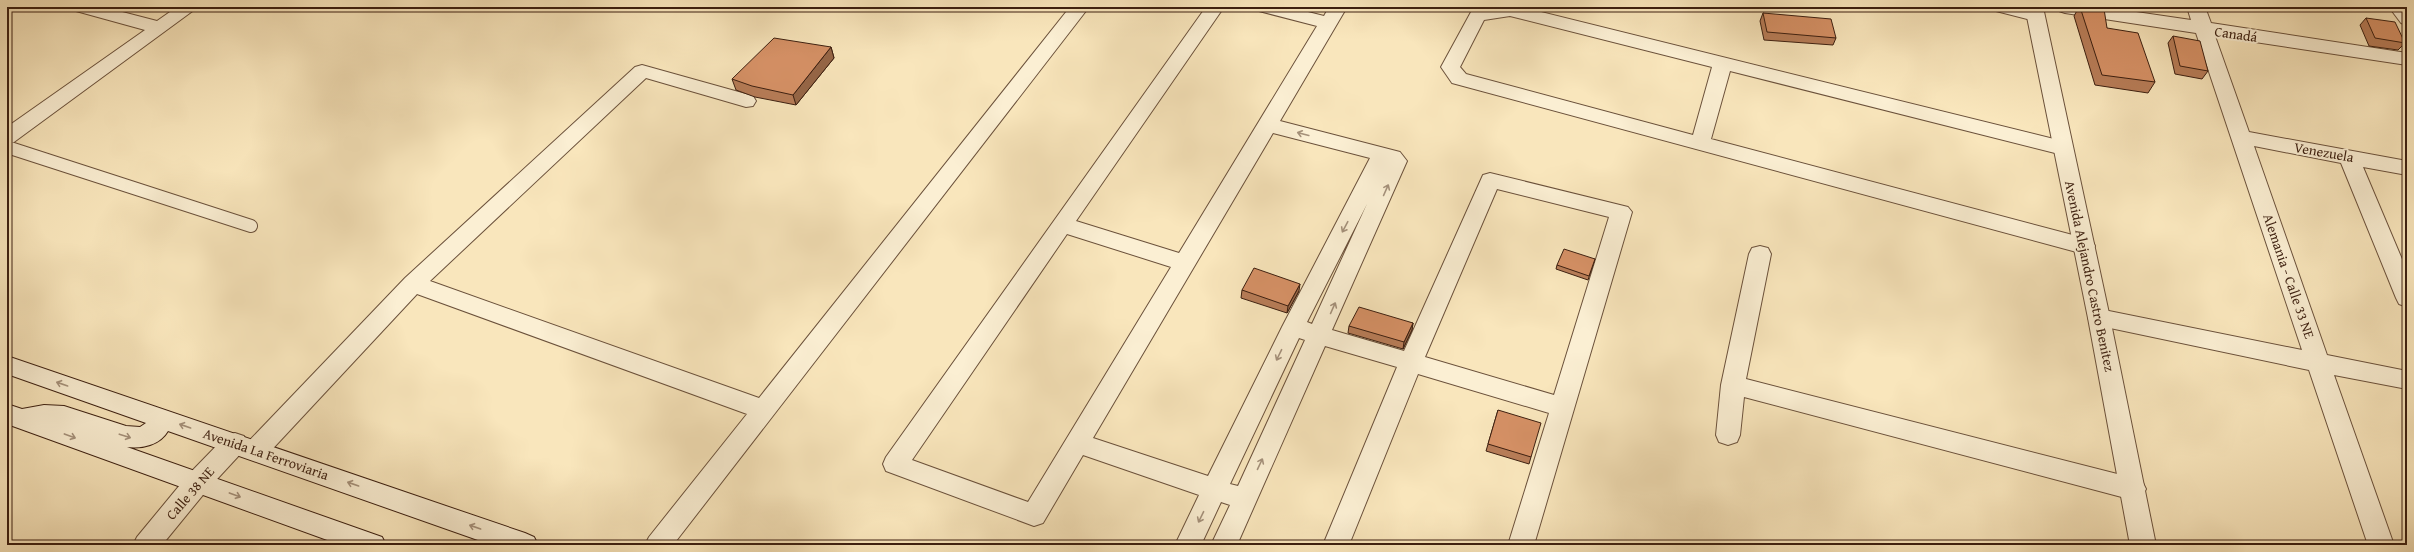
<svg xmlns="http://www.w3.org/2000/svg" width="2414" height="552" font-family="'Gentium Book Plus',serif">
  <rect width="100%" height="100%" fill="#f9e6bc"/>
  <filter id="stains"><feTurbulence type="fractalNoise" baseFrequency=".005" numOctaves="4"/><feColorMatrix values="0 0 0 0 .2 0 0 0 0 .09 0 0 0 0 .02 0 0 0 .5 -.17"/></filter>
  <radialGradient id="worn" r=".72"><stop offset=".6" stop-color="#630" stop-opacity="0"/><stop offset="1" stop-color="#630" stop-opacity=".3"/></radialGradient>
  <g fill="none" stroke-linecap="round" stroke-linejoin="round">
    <defs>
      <path id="service" d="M7 147 251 226"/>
      <path id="minor" d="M73 7H103L157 21 177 7H198L14 142 7 144V127L145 30 76 11Z
        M1070 7H1089L673 545H645L649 537 747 414 417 294 265 457 256 460 247 457 244 450 207 490 162 545H133L137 537 189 474 226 436 235 433 244 436 247 443 405 278 635 67 642 65 753 96 756 101 753 106 746 107 646 78 430 281 759 398Z
        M1206 7H1224L1076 221 1179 253 1317 26 1259 11 1256 7H1288L1324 16 1329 7H1347L1280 121 1400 152 1407 161 1332 330 1404 351 1483 175 1490 173 1628 207 1632 212 1534 545H1508L1549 413 1418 374 1349 545H1323L1397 367 1325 346 1237 545H1211L1230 505 1221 502 1201 545H1175L1199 495 1083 455 1043 523 1034 526 886 471 883 464 886 457ZM1273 133 1370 158 1282 327 1208 476 1093 438ZM1497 189 1609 217 1554 395 1425 357ZM1367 204 1312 324 1307 322ZM1067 234 1171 267 1028 502 912 460ZM1299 338 1305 340 1238 486 1230 484Z
        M1486 7H1521L2070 143 2073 148 2070 153 2063 155 1730 71 1711 139 2084 238 2092 240 2095 246 2092 252 2084 254 1452 83 1441 67 1471 12ZM1510 16 1712 67 1693 135 1466 74 1460 67 1484 20Z
        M1993 7H2025L2041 11 2044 15 2041 19 2035 21 1996 11Z
        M2056 7H2102L2191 20 2187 7H2205L2211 23 2407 53V65L2215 36 2249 132 2407 161V175L2363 167 2407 271V307L2399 304 2396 298 2341 163 2254 146 2327 355 2407 371V389L2334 375 2394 545H2368L2309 370 2091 324 2088 318 2091 312 2099 309 2302 350 2196 33 2065 13 2059 11Z
        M2389 7H2407V25L2401 23Z
        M1760 246 1768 248 1771 254 1746 379 2133 478 2142 481 2146 489 2142 497 2133 500 1744 397 1740 435 1737 442 1728 445 1719 442 1716 435 1721 385 1749 254 1752 248Z"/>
      <path id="tertiary" d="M2025 7H2043L2110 318 2156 545H2130L2088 318Z"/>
      <path id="secondary" d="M7 356 525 533 534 537 538 545H492L168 431C160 445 142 449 127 447L382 537 386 545H341L7 424V404L22 409 44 405 64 406 126 426 140 427 146 423 7 374Z"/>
    </defs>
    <!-- service casing -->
    <use href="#service" stroke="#6b513b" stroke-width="14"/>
    <!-- minor casing -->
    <use href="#minor" stroke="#6b513b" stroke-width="2"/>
    <!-- tertiary casing -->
    <use href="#tertiary" stroke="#6b513b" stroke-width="2"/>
    <!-- secondary casing -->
    <use href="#secondary" stroke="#3c1f10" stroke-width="2"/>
    <!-- service -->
    <use href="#service" stroke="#fbefd3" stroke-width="12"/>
    <!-- minor -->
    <use href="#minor" fill="#fbefd3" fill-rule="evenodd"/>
    <!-- tertiary -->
    <use href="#tertiary" fill="#fbefd3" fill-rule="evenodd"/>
    <!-- secondary -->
    <use href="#secondary" fill="#fbefd3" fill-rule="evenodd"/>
  </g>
  <!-- wall -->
  <path fill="#b87d58" stroke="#3c1f10" d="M2079 7H2090L2107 28 2155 82 2148 93 2095 85 2074 16Z
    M2311 7H2323L2322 9Z
    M1763 13 1836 38 1833 45 1764 40 1760 21Z
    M2366 18 2405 43 2398 50 2369 46 2360 25Z
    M2173 36 2208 71 2202 79 2175 74 2168 43Z
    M831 47 834 58 796 105 755 97 736 90 732 79Z
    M1595 259 1588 280 1556 269 1557 265Z
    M1242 290 1299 291 1287 313 1241 298Z
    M1413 323 1412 330 1403 349 1348 333 1349 326Z
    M1498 410 1531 457 1529 464 1486 451Z"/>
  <!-- shaded-wall -->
  <path fill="#966647" stroke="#3c1f10" d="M831 47 834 58 796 105 793 95Z
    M1300 284 1299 291 1287 313 1288 306Z
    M1413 323 1412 330 1403 349 1404 342Z"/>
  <!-- building -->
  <path fill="#d69166" stroke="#3c1f10" d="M2080 7H2090L2104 9 2107 28 2138 33 2155 82 2102 75Z
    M1763 13 1831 19 1836 38 1767 32Z
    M2366 18 2395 22 2405 43 2375 38Z
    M2173 36 2200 41 2208 71 2180 66Z
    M774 38 831 47 793 95 752 86 732 79Z
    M1564 249 1595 259 1589 276 1557 265Z
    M1254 268 1300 284 1288 306 1242 290Z
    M1359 307 1413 323 1404 342 1349 326Z
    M1498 410 1541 423 1531 457 1488 444Z"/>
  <!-- one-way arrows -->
  <defs><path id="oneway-shaft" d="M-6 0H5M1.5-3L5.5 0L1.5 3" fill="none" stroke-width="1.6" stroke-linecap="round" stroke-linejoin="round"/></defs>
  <g stroke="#a5917b">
    <use href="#oneway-shaft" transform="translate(1303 134) rotate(-165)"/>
    <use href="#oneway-shaft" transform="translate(1386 190) rotate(-66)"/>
    <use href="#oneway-shaft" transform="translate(1345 227) rotate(118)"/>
    <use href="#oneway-shaft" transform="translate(1333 308) rotate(-66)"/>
    <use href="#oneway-shaft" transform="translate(1279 355) rotate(116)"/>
    <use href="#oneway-shaft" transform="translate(62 384) rotate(-161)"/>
    <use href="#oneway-shaft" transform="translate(185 426) rotate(-161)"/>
    <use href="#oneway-shaft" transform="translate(70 436) rotate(20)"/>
    <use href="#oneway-shaft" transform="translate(125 436) rotate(18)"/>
    <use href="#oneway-shaft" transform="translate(1260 464) rotate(-65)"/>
    <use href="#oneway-shaft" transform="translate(353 484) rotate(-161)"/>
    <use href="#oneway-shaft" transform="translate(235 495) rotate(20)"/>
    <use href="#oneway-shaft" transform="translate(1201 517) rotate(116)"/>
    <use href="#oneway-shaft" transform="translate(475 527) rotate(-161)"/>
  </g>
  <g text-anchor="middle" stroke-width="4" stroke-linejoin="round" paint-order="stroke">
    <!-- street labels -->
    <g font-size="14" fill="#3c1f10" stroke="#fbefd3">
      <text transform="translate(2236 34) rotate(8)" y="5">Canadá</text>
      <text transform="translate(2324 152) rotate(10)" y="5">Venezuela</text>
      <text transform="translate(2090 276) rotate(78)" y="5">Avenida Alejandro Castro Benitez</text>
      <text transform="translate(2289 276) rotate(71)" y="5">Alemania - Calle 33 NE</text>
      <text transform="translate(266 454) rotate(19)" y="5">Avenida La Ferroviaria</text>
      <text transform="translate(190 493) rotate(-49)" y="5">Calle 38 NE</text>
    </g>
  </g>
  <!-- margin -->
  <rect width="2414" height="552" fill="none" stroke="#f9e6bc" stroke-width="24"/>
  <rect x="8" y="8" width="2398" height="536" fill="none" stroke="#3c1f10" stroke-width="2"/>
  <rect x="12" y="12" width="2390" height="528" fill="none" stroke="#3c1f10"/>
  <rect width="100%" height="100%" filter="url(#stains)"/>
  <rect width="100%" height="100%" fill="url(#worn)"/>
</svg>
